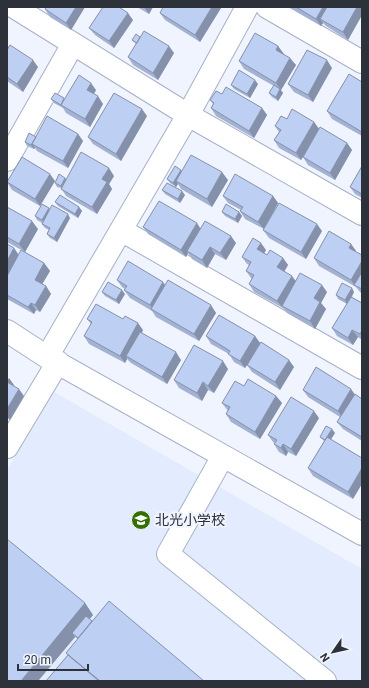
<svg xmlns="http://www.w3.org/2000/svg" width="369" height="688" font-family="Roboto,'Noto Sans JP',sans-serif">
  <rect width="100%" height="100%" fill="#f0f4fe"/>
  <!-- built -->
  <path fill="#e3ebfe" d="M54 392 362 569V677L360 681H7V470Z"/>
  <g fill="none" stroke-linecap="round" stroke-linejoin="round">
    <defs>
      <path id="minor" d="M14 7 188 115 362 214
        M267 7 362 62
        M7 160 73 44
        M121 230 362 368
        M7 331 47 357 362 534
        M47 357 188 115 247 7
        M7 447 58 362
        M223 456 168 554 325 681"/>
    </defs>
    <!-- minor casing -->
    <use href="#minor" stroke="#a6b0c7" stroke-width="24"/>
    <!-- minor -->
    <use href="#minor" stroke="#fff" stroke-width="22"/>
  </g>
  <!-- wall -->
  <path fill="#a3b2d2" d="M85 7 71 30 50 17 45 9Z
    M137 7H153L149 14Z
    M288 7H362V15L348 40 326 26 323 23 321 26Z
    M221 8 200 42 165 20 160 13Z
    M133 20 114 48 95 35 89 28Z
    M140 37 174 53 158 80 133 65 128 57 136 44 132 40Z
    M278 46 283 54 296 65 281 90 283 93 278 101 272 97 269 93 274 86 244 69 239 61Z
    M7 50 38 67 23 92 7 81Z
    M332 68 313 102 294 92 288 84Z
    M362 82V136L332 119 327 111Z
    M258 84 250 98 234 89 231 85Z
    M96 90 94 94 103 104 90 127 66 113 63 108 54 103 51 99 64 98 65 99Z
    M222 94 262 108 267 115 254 138 216 116 211 108 213 104 210 100Z
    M147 116 121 161 93 144 88 137Z
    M287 119 314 122 319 129 347 143 352 150 335 180 308 165 303 157 301 160 279 148 274 140 279 132 275 126Z
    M78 134 83 141 68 168 37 151 35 148 34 149 27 146 25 142 36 137Z
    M362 166V198L355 194 350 187Z
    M182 171 228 180 212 207 181 189 178 184 176 187 170 183 167 179Z
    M114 176 109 184 112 189 97 214 66 196 61 188 57 187 55 183 65 178 66 179Z
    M55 181 40 206 12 190 7 182Z
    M162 190 185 195 180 203 165 194Z
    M223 196H273L278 203 264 229 245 219 240 211 241 210 228 203Z
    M55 202 79 207 82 211 78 218 58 206Z
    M7 207 38 229 25 252 7 242Z
    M50 210 70 218 57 242 50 238 47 234 49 230 45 228 42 224V223L37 220 35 216Z
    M222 212H239L242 216 238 223 225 216Z
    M143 227 201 229 236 243 226 260 215 254 207 268 192 259 188 253 186 257 148 234Z
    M263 230 322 231 306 259 269 238Z
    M7 244 14 248 19 255 44 263 50 271 42 284 46 286 51 294 40 312 36 310 34 314 7 299Z
    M351 244 356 251V252L362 255V294L360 292 356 287 319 266 314 258Z
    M266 250 264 253 267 255 283 258 288 265 284 272 296 281 327 292 321 303 326 309 315 329 287 313 283 308 254 292 249 284 252 279 251 278 246 271 249 265 247 264 242 257Z
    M117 280 165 285 216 313 199 341 156 317 152 311 130 298 124 290 125 289 122 287Z
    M102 292 125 294 119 304 105 296Z
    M354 292 352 297 362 303V340L358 337 353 345 337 336 332 328 347 304 338 299 336 295Z
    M87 319 143 330 142 333 181 360 167 384 131 363 127 359 125 363 89 344 84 336 91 324Z
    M206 336H255L260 343 294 367 280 390 252 372 247 365 245 368 234 362 229 354 211 344Z
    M228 369 214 393 208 390 202 401 179 388 174 380Z
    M244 386 276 396 282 403 260 439 231 422 226 414 228 411 222 403Z
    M303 390 355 394 362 399V441L343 429 337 422 340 417 308 397Z
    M319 418 296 456 288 452 286 456 279 452 274 444 275 443 273 442 268 435Z
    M335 433 331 439 353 499 313 476 308 468 324 441 320 437Z
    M85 603 93 615 89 619 92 621 204 681H46L68 655 66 653 78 639 75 637 38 681H7Z"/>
  <!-- shaded-wall -->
  <path fill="#8591ab" d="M76 7H85L71 30 66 23Z
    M144 7H153L149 14Z
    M212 7H220L221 8 200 42 195 35Z
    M323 7H332L320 19 323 23 321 26 316 19Z
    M357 7H362V15L348 40 343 32Z
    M128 13 133 20 114 48 109 41Z
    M169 46 174 53 158 80 153 73Z
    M278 46 284 54 281 58 276 50Z
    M290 58 296 65 281 90 276 83Z
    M33 60 38 67 23 92 17 84Z
    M327 60 332 68 313 102 308 95Z
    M255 80 258 84 250 98 247 94Z
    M91 83 96 90 92 97 87 90Z
    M280 89 283 93 278 101 276 97Z
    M98 96 103 104 90 127 85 119Z
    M262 108 267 115 254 138 249 131Z
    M142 109 147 116 121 161 116 154Z
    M314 122 319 129 301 160 296 153Z
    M78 134 83 141 68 168 63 161Z
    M347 143 352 150 335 180 330 173Z
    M32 144 35 148 34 149 31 145Z
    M109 168 114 176 109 184 112 189 97 214 92 207 102 179Z
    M181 170 184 174 176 181 178 184 176 187 173 183Z
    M222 172 228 180 212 207 207 199Z
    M50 174 55 181 40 206 35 199Z
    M65 178 68 182 63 190 61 186Z
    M182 191 185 195 180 203 178 199Z
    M273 196 278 203 264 229 258 222Z
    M79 207 82 211 78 218 75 214Z
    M49 208 51 212 45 224 42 220Z
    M239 212 242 216 238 223 235 219Z
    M68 214 70 218 57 242 54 238Z
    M32 221 38 229 25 252 19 244Z
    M197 223 202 231 187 251 188 253 186 257 181 250Z
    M317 224 322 231 306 259 301 252Z
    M231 236 236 243 226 260 220 253Z
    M261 243 266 250 262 257 257 249Z
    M351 244 356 251 354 255 349 248Z
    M210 247 215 254 207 268 202 260Z
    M14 248 19 256 7 277V261Z
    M283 258 288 265 282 275 277 267Z
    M362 261V277L354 285 356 288 351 280Z
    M44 263 50 271 40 288 35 280Z
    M292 276 298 284 282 306 283 308 277 301Z
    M163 282 168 289 154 311 150 305Z
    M322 285 327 292 321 303 326 309 315 329 310 321 314 298Z
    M46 286 51 294 40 312 35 305Z
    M352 288 354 292 347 304 345 300Z
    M122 290 125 294 119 304 116 300Z
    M31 303 36 310 34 314 28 307Z
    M211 305 216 313 199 341 194 334Z
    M138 323 143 330 128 357 126 356 127 359 125 363 120 356Z
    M352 330 358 337 353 345 348 338Z
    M255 336 260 343 245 368 240 361Z
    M176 352 181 360 167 384 162 377Z
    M289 360 294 367 280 390 275 382Z
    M223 361 228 369 214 393 208 386Z
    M9 378 14 385 11 389 7 383V381Z
    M203 382 208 390 202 401 197 393Z
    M19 389 24 396 10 420 7 417V409Z
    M351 389 356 396 343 419 338 411Z
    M276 396 282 403 260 439 255 432Z
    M314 411 319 418 296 456 291 449Z
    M332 429 335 433 328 444 325 440Z
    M283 444 288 452 286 456 281 448Z
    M362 468V484L353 499 348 492Z
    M85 603 93 615 76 636 72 633 75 637 38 681H21Z"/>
  <!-- building -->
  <path fill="#becff4" stroke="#8591ab" d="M46 7H76L66 23 45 9Z
    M103 7H119L128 13 109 41 89 28Z
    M163 7H212L195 35 160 13Z
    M296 7H323L316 19Z
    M327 7H357L343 32 320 19Z
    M144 31 169 46 153 73 128 57Z
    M255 33 278 46 276 50 290 58 276 83 239 61Z
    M136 34 140 37 137 43 132 40Z
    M10 45 33 60 17 84 7 77V50Z
    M307 50 327 60 308 95 288 84Z
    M239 70 255 80 247 94 231 85Z
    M349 74 362 82V132L327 111Z
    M79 75 91 83 87 90 98 96 85 119 61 105Z
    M274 85 280 89 276 97 269 93Z
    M226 87 262 108 249 131 211 108 214 103 210 100 216 91 222 94Z
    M55 93 64 98 61 105 51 99Z
    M114 93 142 109 116 154 88 137Z
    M292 109 314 122 296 153 274 140 281 130 275 126 281 116 287 119Z
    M47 116 78 134 63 161 32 144Z
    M320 127 347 143 330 173 303 157Z
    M29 133 36 137 31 145 25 142Z
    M81 152 109 168 102 179 107 182 92 207 61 189Z
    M191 155 222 172 207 199 176 181Z
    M22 157 50 174 35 199 7 182Z
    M175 166 181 170 173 183 167 179Z
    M362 166V194L350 187Z
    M59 174 65 178 61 186 55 183Z
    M235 174 273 196 258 222 240 211 243 207 223 196Z
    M167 183 182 191 178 199 162 190Z
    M60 195 79 207 75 214 55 202Z
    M159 201 197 223 181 250 143 227Z
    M279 203 317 224 301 252 263 230Z
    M42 204 49 208 42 220 35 216Z
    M226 204 239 212 235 219 222 212Z
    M52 205 68 214 54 238 47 234 50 228 42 224Z
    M7 207 32 221 19 244 7 237Z
    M205 221 231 236 220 253 210 247 202 260 187 251Z
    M329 231 351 244 349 248 362 255V261L351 280 314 258Z
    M253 238 261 243 257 249 267 255 270 250 283 258 277 267 292 276 277 301 249 284 254 275 246 271 251 262 242 257Z
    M7 244 14 248 7 261Z
    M21 250 44 263 35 280 46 286 35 305 31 303 28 307 7 295V276Z
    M128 261 163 282 150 305 124 290 127 286 117 280Z
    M362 272V289L354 285Z
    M300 273 322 285 314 298 320 302 310 321 282 306Z
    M168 280 211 305 194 334 151 309Z
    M108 282 122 290 116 300 102 292Z
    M342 283 352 288 345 300 336 295Z
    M351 297 362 303V331L360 334 352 330 348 338 332 328Z
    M96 304 123 319 125 316 138 323 120 356 84 336 92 322 87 319Z
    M219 315 255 336 240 361 228 354 230 351 206 336Z
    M140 332 176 352 162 377 126 356Z
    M261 342 289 360 275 382 247 365Z
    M194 345 223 361 208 386 203 382 197 393 174 380Z
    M316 367 351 389 338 411 303 390Z
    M248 379 276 396 255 432 226 414 230 407 222 403 235 381 244 386Z
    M7 382 19 389 7 409Z
    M355 394 362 399V437L337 422Z
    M291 397 314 411 291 449 283 444 281 448 274 444 277 440 268 435Z
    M326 426 332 429 325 440 320 437Z
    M327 437 362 458V468L348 492 308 468Z
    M7 539 85 603 21 681H7Z
    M109 601 204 681H100L66 653Z
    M86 616 92 621 78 638 72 633Z
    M68 655 99 681H46Z"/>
  <!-- icons -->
  <defs>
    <symbol id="school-disc" viewBox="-11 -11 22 22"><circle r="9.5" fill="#337001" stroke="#f0f4fe"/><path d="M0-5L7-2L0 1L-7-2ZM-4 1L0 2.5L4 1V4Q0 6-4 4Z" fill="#fff"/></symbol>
  </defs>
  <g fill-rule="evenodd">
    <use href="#school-disc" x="130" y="509" width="22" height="22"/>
  </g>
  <g text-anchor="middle" stroke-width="4" stroke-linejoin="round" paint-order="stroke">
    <!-- poi labels -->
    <g font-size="14" fill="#2d313a" stroke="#f0f4fe" text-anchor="start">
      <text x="155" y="525">北光小学校</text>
    </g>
  </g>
  <!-- border -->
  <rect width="369" height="688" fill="none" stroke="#2d313a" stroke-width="16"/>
  <!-- north arrow -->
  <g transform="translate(333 652) rotate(236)" stroke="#f0f4fe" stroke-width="3" paint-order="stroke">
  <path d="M0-3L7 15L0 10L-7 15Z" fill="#2d313a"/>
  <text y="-6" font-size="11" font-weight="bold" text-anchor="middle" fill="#2d313a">N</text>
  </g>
  <!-- scale -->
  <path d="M18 664v6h70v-6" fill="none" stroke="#2d313a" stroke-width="2"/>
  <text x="24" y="664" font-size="12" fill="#2d313a" stroke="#f0f4fe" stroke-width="3" paint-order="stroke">20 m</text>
</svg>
